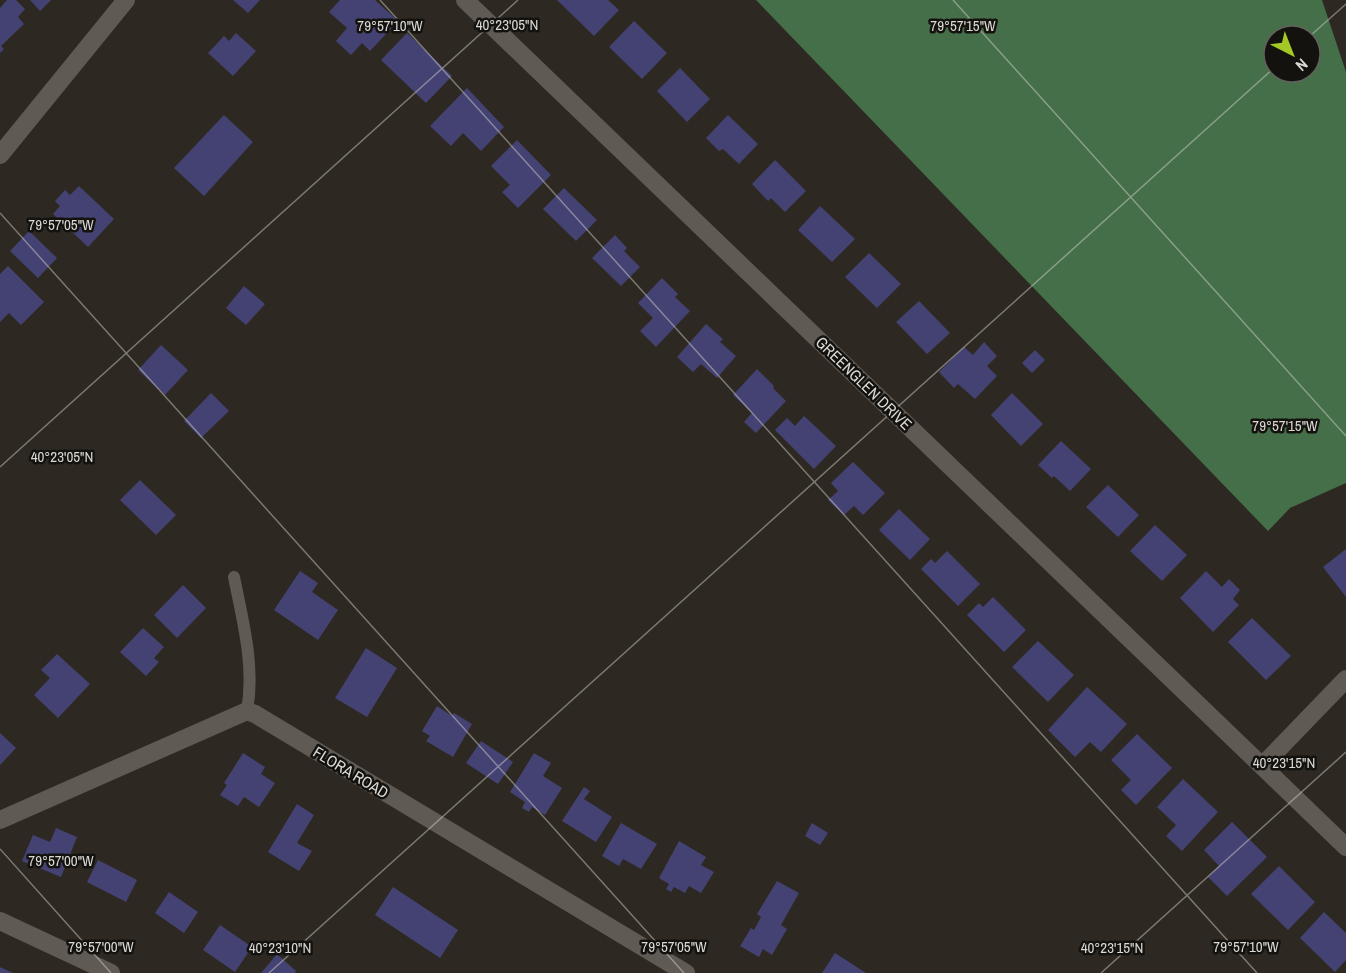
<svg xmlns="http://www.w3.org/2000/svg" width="1346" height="973" font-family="'Archivo Narrow',sans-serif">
  <rect width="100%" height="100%" fill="#2d2922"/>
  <!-- forest -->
  <path fill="#446f48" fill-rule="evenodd" d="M756 0H1322L1346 72V483L1290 508 1268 531ZM1274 36H1310V72H1274Z"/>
  <!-- building -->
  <path fill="#444272" d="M7 0H16L25 9 18 17 24 24 1 46 4 49 0 53V8Z
    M30 0H51L40 11Z
    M233 0H260L248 13Z
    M340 0H375L398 21 370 51 362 43 351 55 336 41 347 28 329 12Z
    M557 0H608L619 10 594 36Z
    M634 21 667 53 642 79 609 47Z
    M236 33 256 51 233 76 208 53 224 36 229 41Z
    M407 33 452 76 426 103 381 60Z
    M680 68 710 99 687 122 657 91Z
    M467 88 504 127 481 151 463 133 451 146 430 126Z
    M224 115 253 142 204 196 174 168Z
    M728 115 758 144 739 164 723 149 719 151 706 138Z
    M517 140 551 175 518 208 502 192 510 185 491 166Z
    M775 160 806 191 785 212 771 198 768 201 752 184Z
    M79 186 114 219 88 247 53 214 60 206 55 201 65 190 70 195Z
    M564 188 597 220 576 241 543 209Z
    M820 206 855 239 832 262 798 230Z
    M29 231 57 258 38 278 10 251Z
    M615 235 627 248 624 251 640 267 621 286 592 258Z
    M869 253 901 284 877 308 845 277Z
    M8 266 44 302 21 325 9 313 0 322V274Z
    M662 278 678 294 675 297 690 311 656 347 640 331 653 318 638 303Z
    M244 286 265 304 246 325 226 308Z
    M919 301 950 333 927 354 896 322Z
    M706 324 723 339 720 342 736 356 717 378 701 364 693 372 677 357Z
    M984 342 997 356 987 366 997 376 975 399 958 384 954 388 939 372 964 347 973 355Z
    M161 345 188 370 165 395 138 370Z
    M1035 350 1045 360 1032 373 1022 363Z
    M757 369 774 386 773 388 786 401 756 433 744 422 752 413 733 395Z
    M211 393 229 411 201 438 184 421Z
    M1012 393 1043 424 1021 446 991 415Z
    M804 416 836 446 814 469 775 430 787 418 795 426Z
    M1061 441 1091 469 1070 491 1054 476 1052 478 1038 465Z
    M853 462 885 493 863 515 854 506 844 515 828 500 838 491 831 483Z
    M140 480 176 515 156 535 120 500Z
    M1108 485 1139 515 1118 537 1086 507Z
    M899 509 930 539 910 560 879 530Z
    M1155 525 1187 555 1162 581 1130 551Z
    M1346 549V597L1323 567Z
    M947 551 980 584 958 606 921 569 931 559 935 563Z
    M300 571 318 583 312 592 338 610 318 640 274 610Z
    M1206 571 1222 587 1229 579 1240 590 1233 599 1239 605 1213 632 1180 598Z
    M183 585 206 608 177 638 154 615Z
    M993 597 1026 630 1004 652 967 615 979 603 983 607Z
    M1252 618 1291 656 1266 680 1228 642Z
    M143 628 164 647 154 658 159 662 146 676 120 652Z
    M1038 641 1074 675 1048 702 1012 667Z
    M366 648 397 668 367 717 335 698Z
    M57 654 90 684 58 718 34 695 50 678 41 670Z
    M1087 687 1127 724 1101 752 1090 742 1075 757 1048 730Z
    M437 706 452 716 454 713 472 724 453 757 426 741 430 736 422 731Z
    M0 733 16 748 0 765Z
    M1137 734 1172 768 1136 805 1121 790 1131 780 1111 760Z
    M481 741 513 762 498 784 466 763Z
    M243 753 265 767 261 774 275 783 259 807 244 797 238 806 220 795 227 785 224 783Z
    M534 753 551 763 543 776 562 788 545 815 532 807 529 812 522 808 525 802 510 792Z
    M1183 779 1218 812 1182 851 1166 836 1176 825 1157 807Z
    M584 787 590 791 584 799 612 817 596 842 562 821Z
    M297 804 314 815 297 843 312 851 299 871 268 852Z
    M1232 822 1267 857 1227 896 1208 877 1219 866 1204 850Z
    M621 823 657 844 641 869 623 859 619 866 602 856Z
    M812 823 828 833 820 845 805 836Z
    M56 828 77 837 61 877 22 861 33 835 50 842Z
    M679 841 706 857 701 865 714 872 701 893 689 886 685 893 674 887 671 892 666 889 669 884 659 878Z
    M98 860 137 880 126 902 87 882Z
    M1279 866 1315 902 1288 930 1251 894Z
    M777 881 799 893 781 925 787 929 772 955 763 949 759 957 740 946 751 928 754 930 761 917 757 914Z
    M393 887 458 930 440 958 375 915Z
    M169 892 198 912 184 933 155 913Z
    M1324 912 1346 933V960L1335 972 1300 938Z
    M220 925 252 947 235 972 203 950Z
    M835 953 866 973H822Z
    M277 954 296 971 295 973H261Z
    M0 967 13 973H0Z"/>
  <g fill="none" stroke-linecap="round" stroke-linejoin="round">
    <!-- lane -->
    <path stroke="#5f5a53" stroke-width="12" d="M234 577C243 622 255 666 247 711"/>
    <!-- street -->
    <path stroke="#5f5a53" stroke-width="18" d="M465 0 1262 766
      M1346 679 1262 766 1346 847
      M0 820 247 711 255 714 686 973
      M0 921 111 973"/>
    <!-- secondary -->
    <path stroke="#5f5a53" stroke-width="18" d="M0 155 126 0"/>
  </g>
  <!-- ticks -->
  <path fill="none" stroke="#dbd9d4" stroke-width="1.5" stroke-opacity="0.45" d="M380 0 1257 973M953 0 1346 436M1310 36 1346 4M0 213 684 973M0 467 518 0M0 849 111 973M269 973 1274 68M1101 973 1346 752"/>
  <g text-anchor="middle" stroke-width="5" stroke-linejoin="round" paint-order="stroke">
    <!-- street labels -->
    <g font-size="16" fill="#dbd9d4" stroke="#14120f">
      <text transform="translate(864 383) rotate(44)" y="6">GREENGLEN DRIVE</text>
      <text transform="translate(351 772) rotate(31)" y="6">FLORA ROAD</text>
    </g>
  </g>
  <g font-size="15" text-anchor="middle" fill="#dbd9d4" stroke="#14120f" stroke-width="5" stroke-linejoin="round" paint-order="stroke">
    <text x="507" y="30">40°23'05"N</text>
    <text x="390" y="31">79°57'10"W</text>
    <text x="963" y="31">79°57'15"W</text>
    <text x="61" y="230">79°57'05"W</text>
    <text x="1285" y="431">79°57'15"W</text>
    <text x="62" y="462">40°23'05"N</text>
    <text x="1284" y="768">40°23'15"N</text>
    <text x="61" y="866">79°57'00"W</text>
    <text x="101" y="952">79°57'00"W</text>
    <text x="674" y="952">79°57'05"W</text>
    <text x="1246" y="952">79°57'10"W</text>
    <text x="280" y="953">40°23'10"N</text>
    <text x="1112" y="953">40°23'15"N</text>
  </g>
  <!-- north arrow -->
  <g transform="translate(1292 54) rotate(138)"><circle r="28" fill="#14120f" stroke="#64625e" stroke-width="1.5"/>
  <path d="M0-4.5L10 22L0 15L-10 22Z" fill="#a4c825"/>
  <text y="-9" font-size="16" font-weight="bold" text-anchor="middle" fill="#dbd9d4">N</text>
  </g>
</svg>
